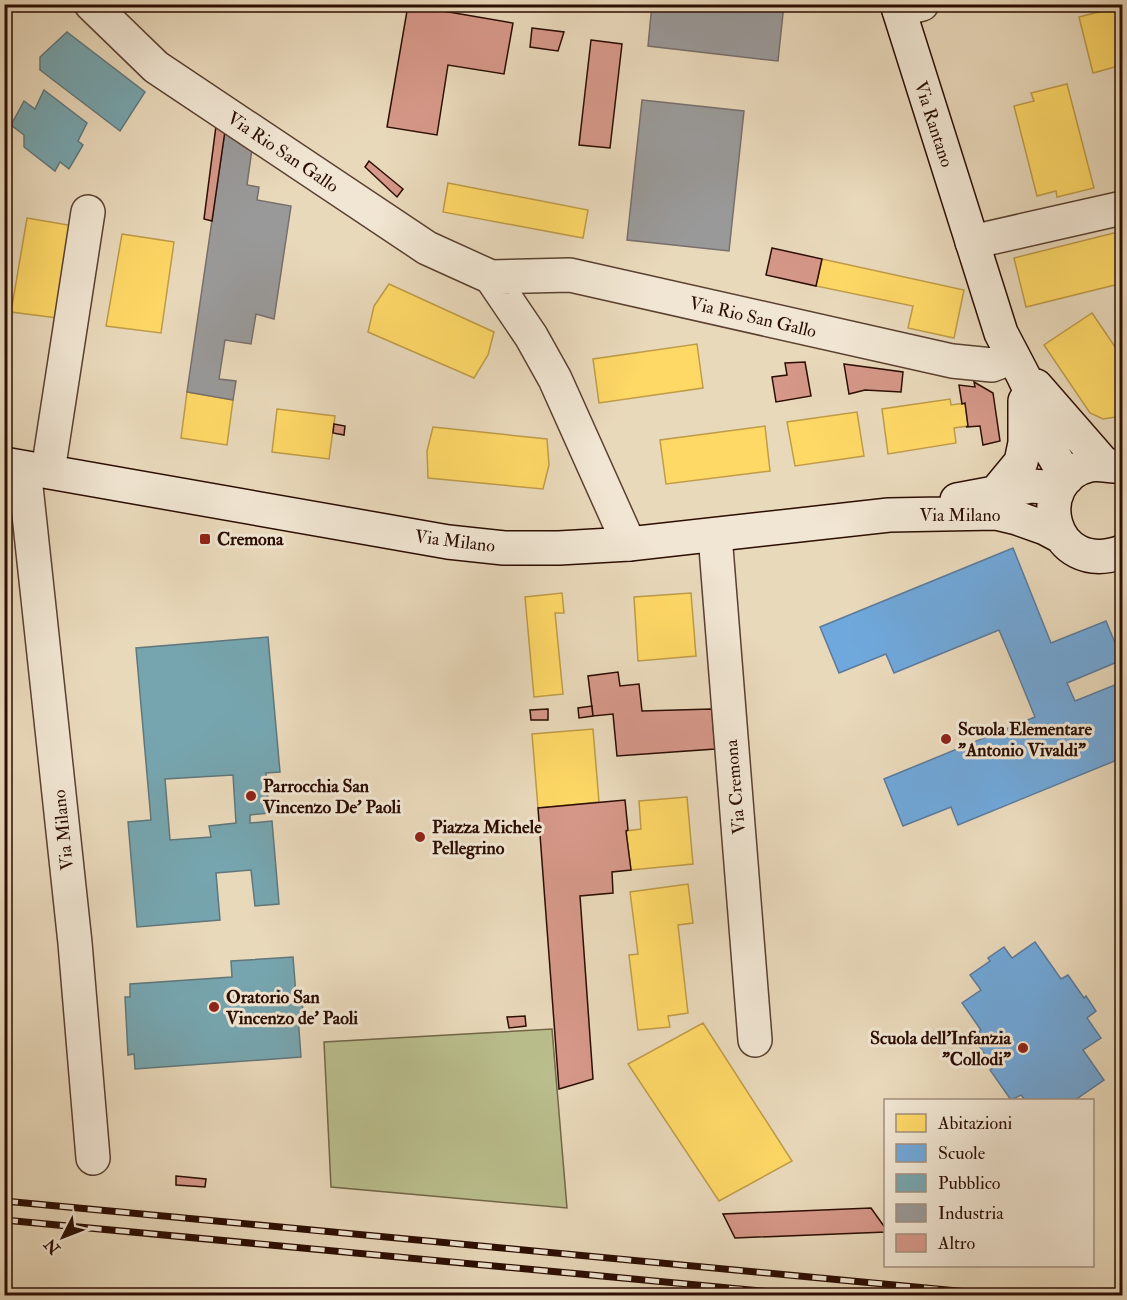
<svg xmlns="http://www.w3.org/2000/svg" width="1127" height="1300" font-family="'IM FELL Double Pica',serif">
  <rect width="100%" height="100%" fill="#e9d9bb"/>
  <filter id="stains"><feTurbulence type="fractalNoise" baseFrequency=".00333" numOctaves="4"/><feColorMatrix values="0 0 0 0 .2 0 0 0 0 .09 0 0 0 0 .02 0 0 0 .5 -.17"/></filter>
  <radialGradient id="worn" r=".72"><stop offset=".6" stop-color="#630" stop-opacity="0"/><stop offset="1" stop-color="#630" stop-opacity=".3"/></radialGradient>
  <!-- green -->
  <path fill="#babe8d" stroke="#726648" stroke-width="1.5" d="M552 1029 567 1208 331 1187 324 1042Z"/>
  <!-- homes -->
  <path fill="#ffd966" stroke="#bf9c48" stroke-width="1.5" d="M1122 6V65L1093 73 1079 17Z
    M1067 84 1094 188 1057 197 1056 191 1037 196 1014 106 1034 101 1031 93Z
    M448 183 588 210 583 238 443 212Z
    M27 218 80 227 65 319 11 312Z
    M1122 231V287L1120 288 1119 284 1026 307 1014 258Z
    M122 234 174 242 161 333 106 326Z
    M822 259 964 290 954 338 908 328 913 306 816 286Z
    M389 284 494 332 488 355 474 378 368 332 374 306Z
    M1092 313 1122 357V416L1103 419 1090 413 1044 345Z
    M697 344 703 388 599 403 593 359Z
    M187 392 233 400 227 445 181 438Z
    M950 399 951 405 965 403 968 426 954 428 956 443 888 454 882 409Z
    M277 409 335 416 329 459 272 452Z
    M857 412 864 456 795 466 787 422Z
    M765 426 770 471 666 484 660 440Z
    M433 427 547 439 549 465 543 489 428 478 427 451Z
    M562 593 564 613H555L563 694 534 697 525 597Z
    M691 593 696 656 638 661 634 597Z
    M593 729 599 802 538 808 532 734Z
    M687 797 693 864 631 870 626 831 641 829 639 801Z
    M688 884 693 923 678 925 688 1013 668 1016 670 1027 638 1030 629 955 638 954 630 892Z
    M703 1023 792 1161 719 1201 628 1064Z"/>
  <!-- schools -->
  <path fill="#6fa8dc" stroke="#5b7a9b" stroke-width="1.5" d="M1013 548 1051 643 1106 621 1122 660 1067 683 1075 701 1122 682V774L1117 760 958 825 951 807 903 826 884 779 1035 717 1013 663 999 630 894 673 886 654 839 673 820 627Z
    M1035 942 1061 979 1068 975 1084 998 1086 996 1096 1011 1087 1018 1101 1038 1083 1050 1104 1080 1075 1100H1025L1021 1095 1011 1100 990 1070 994 1067 972 1036 981 1030 962 1003 981 990 970 975 990 961 988 958 1004 947 1012 958Z"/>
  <!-- public -->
  <path fill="#76a5af" stroke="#60777b" stroke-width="1.5" fill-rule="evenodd" d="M67 32 145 92 120 131 40 70V57Z
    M44 90 87 123 78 141 83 145 69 169 60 162 55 171 24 147V135L11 125 24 101 35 109Z
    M268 637 280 772 266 773 269 813 250 815V823L272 821 279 904 255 906 251 870 216 873 220 920 137 927 128 822 151 820 136 648ZM233 775 236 823 209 826 211 837 170 840 165 779Z
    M293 957 296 995 302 994 303 1016H298L301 1057 135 1069 134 1054 128 1055 125 997H130V984L232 977 231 961Z"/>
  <!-- industry -->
  <path fill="#999" stroke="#786f6c" stroke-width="1.5" d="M652 4H784L778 61 648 46Z
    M642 100 744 111 729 251 627 240Z
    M225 131 252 149 247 185 259 187 257 200 291 206 274 319 256 314 251 344 225 340 219 379 236 381 233 400 187 392Z"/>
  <!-- building -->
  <path fill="#d69889" stroke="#2b0d02" stroke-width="1.5" d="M408 5 513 23 504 74 448 65 437 135 387 127Z
    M532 28 564 32 558 51 530 47Z
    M591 40 622 44 610 148 579 145Z
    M216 126 225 131 212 221 204 219Z
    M369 161 403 189 397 197 365 167Z
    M772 248 822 259 816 286 766 275Z
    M805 362 811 396 776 402 772 377 787 375 785 363Z
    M844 364 903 372 901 392 865 390 849 394Z
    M974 382 993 393 1000 441 983 445 980 426 966 427 968 426 965 403 962 404 959 385 975 387Z
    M334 424 345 426 344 435 333 433Z
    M618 672 620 686 639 684 642 711 712 709 715 749 617 756 613 714 593 716 588 676Z
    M592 706 593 716 579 718 578 708Z
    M548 709V720H531L530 710Z
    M625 800 628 830 626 831 631 870 612 872 613 893 580 896 593 1079 559 1089 538 808Z
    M525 1016 526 1026 509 1028 507 1017Z
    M176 1176 206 1179 205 1187 176 1185Z
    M871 1208 886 1229V1232L735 1238 723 1214Z"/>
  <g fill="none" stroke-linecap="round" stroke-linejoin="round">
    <defs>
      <path id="street" d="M91 4 156 67 427 248 491 277 531 336 555 379 629 544
        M899 10 922 4
        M972 242 1122 208
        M491 277 570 275 952 361 992 365 1013 357
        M24 468 75 943 93 1158
        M48 471 88 212
        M715 535 755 1040"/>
      <path id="secondary" d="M897 4 1001 333 1023 375 1035 400 1051 451 1067 478
        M1036 386 1104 464
        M4 464 448 542 504 548H559L629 544 889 515 996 513 1017 518 1045 528 1062 537
        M1122 466C1111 467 1101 463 1090 465 1029 479 1049 578 1122 552
        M997 491 1021 462 1025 443V401
        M957 500 1031 486 1059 488"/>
    </defs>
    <!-- street casing -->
    <use href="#street" stroke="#5a4030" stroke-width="36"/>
    <!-- secondary casing -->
    <use href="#secondary" stroke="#2b0d02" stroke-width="36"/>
    <!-- street -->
    <use href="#street" stroke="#f1e6d3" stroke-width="33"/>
    <!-- secondary -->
    <use href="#secondary" stroke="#f1e6d3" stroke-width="33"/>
    <defs>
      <path id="rail" d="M4 1201 1011 1296
        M4 1220 815 1296"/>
    </defs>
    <!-- rail casing -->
    <use href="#rail" stroke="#2b0d02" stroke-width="7"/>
    <!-- rail -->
    <use href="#rail" stroke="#f1e6d3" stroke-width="4.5" stroke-dasharray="14" stroke-linecap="butt"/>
  </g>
  <!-- markers -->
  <g fill="#8f2418" stroke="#f1e6d3" stroke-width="2">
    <rect x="199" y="533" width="12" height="12" rx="3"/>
    <circle cx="946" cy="739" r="6"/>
    <circle cx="251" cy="796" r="6"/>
    <circle cx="420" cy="837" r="6"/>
    <circle cx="214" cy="1007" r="6"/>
    <circle cx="1023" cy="1048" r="6"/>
  </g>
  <g text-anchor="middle" stroke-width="6" stroke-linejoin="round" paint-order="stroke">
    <!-- street labels -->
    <g font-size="18" fill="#2b0d02" stroke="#f1e6d3">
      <text transform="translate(934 124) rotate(72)" y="6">Via Rantano</text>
      <text transform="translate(283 152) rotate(34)" y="6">Via Rio San Gallo</text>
      <text transform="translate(753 317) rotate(13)" y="6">Via Rio San Gallo</text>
      <text x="960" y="521">Via Milano</text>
      <text transform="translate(455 541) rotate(7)" y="6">Via Milano</text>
      <text transform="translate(735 787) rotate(-95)" y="6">Via Cremona</text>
      <text transform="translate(63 830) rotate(-96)" y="6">Via Milano</text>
    </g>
    <!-- poi labels -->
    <g font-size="18" font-weight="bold" fill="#2b0d02" stroke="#f1e6d3" text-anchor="start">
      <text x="217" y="545">Cremona</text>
      <text x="958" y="735">Scuola Elementare<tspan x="958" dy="21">"Antonio Vivaldi"</tspan></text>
      <text x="263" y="792">Parrocchia San<tspan x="263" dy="21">Vincenzo De' Paoli</tspan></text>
      <text x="432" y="833">Piazza Michele<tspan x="432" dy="21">Pellegrino</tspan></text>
      <text x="226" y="1003">Oratorio San<tspan x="226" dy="21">Vincenzo de' Paoli</tspan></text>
      <text x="1011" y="1044" text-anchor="end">Scuola dell'Infanzia<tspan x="1011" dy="21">"Collodi"</tspan></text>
    </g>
  </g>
  <!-- margin -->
  <rect width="1127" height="1300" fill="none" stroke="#e9d9bb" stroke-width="24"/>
  <rect x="6" y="6" width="1115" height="1288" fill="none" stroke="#2b0d02" stroke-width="3"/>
  <rect x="12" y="12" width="1103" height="1276" fill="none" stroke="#2b0d02" stroke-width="1.5"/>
  <!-- legend -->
  <rect x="884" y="1099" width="210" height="168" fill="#f1e6d3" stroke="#a28f7f" stroke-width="1.5"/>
  <rect x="896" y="1114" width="30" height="18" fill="#ffd966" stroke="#a28f7f" stroke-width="1.5"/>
  <text x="938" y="1129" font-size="18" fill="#2b0d02">Abitazioni</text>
  <rect x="896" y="1144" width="30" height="18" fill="#6fa8dc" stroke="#a28f7f" stroke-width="1.5"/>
  <text x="938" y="1159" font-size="18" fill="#2b0d02">Scuole</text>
  <rect x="896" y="1174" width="30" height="18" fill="#76a5af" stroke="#a28f7f" stroke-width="1.5"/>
  <text x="938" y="1189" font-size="18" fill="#2b0d02">Pubblico</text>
  <rect x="896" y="1204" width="30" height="18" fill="#999999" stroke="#a28f7f" stroke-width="1.5"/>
  <text x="938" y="1219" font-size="18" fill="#2b0d02">Industria</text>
  <rect x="896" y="1234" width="30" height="18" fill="#d69889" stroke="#a28f7f" stroke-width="1.5"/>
  <text x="938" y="1249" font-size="18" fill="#2b0d02">Altro</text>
  <!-- north arrow -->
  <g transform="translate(63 1237) rotate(228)" stroke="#f1e6d3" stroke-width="4.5" paint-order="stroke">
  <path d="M0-4.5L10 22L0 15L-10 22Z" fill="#2b0d02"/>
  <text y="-9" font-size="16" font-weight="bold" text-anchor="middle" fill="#2b0d02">N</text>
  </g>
  <rect width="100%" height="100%" filter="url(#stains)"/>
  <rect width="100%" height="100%" fill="url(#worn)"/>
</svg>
